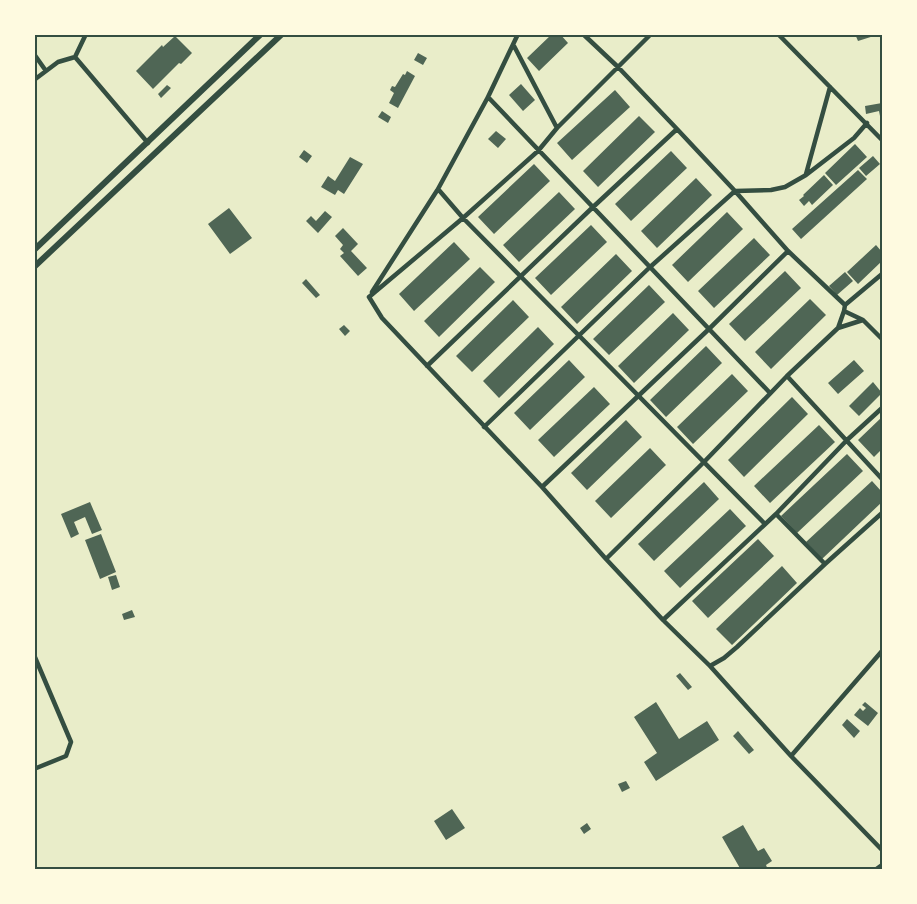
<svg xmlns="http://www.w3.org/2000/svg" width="917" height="904" font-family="'PT Sans',sans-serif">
  <rect width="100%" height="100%" fill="#e9edc9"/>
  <!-- building -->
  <path fill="#4f6655" d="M552 34H560L568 43 539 71 527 58Z
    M855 34H877V35L858 41Z
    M175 36 192 53 181 64 179 63 153 89 136 71 162 45 163 47Z
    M418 53 427 58 423 65 414 60Z
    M407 71 415 76 398 108 389 103 394 93 390 90 392 86 395 87 403 74 405 75Z
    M521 84 535 100 523 111 509 95Z
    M167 85 171 88 161 98 158 94Z
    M615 90 630 107 572 160 557 143Z
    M882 103V116H880L879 111 866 114 865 106Z
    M382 111 391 117 388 123 378 117Z
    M639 116 655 132 598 187 583 171Z
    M496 131 506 139 498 148 488 139Z
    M855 144 867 157 836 185 825 173Z
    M304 150 312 156 307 163 299 157Z
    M671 151 687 168 631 221 615 204Z
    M873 156 880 164 866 176 859 168Z
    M350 157 363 164 344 194 338 190 335 195 321 187 328 176 335 181Z
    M534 164 550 181 494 234 478 217Z
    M858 170 867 179 801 239 792 229Z
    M824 175 833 185 812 205 809 201 804 206 799 200 804 196 803 195Z
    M696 178 712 195 657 248 641 231Z
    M559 192 575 209 519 262 503 245Z
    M229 208 252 238 230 254 208 224Z
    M325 211 332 217 318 233 306 221 311 216 316 221Z
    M727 212 743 229 688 282 672 265Z
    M591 225 607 242 551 295 535 278Z
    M343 228 358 244 351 251 367 268 358 276 340 256 344 253 340 249 343 245 335 236Z
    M754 238 770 255 714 308 698 291Z
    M454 242 470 259 414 311 399 294Z
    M876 245 882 252V261L858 284 847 272Z
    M616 254 632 271 577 324 561 307Z
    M480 267 495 282 439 337 424 321Z
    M785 271 801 288 745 341 729 324Z
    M845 272 853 281 837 295 829 286Z
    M306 279 320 295 316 298 302 283Z
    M649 285 665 302 609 355 593 339Z
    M810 299 826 315 771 369 755 352Z
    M513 300 529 317 472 372 456 356Z
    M673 313 689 330 634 383 618 366Z
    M344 325 350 331 345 336 339 329Z
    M538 327 554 344 499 398 483 381Z
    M706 346 722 363 666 417 650 400Z
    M569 360 585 377 530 430 514 413Z
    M854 360 864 371 838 394 828 383Z
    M732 374 748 391 693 444 677 427Z
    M873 382 882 393 859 416 849 406Z
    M594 387 610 404 554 457 538 440Z
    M792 397 808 414 744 477 728 460Z
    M882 417V449L874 457 858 440Z
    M626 420 642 437 587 490 571 473Z
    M819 425 835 442 770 503 754 486Z
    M650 448 666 465 611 518 595 501Z
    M847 454 863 471 797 533 781 516Z
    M872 481 882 492V502L822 559 806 542Z
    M704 482 719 499 654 561 638 544Z
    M90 502 102 530 92 534 85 517 74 522 79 534 71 538 61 514Z
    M730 509 746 526 680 588 664 571Z
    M101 534 116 572 100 579 85 540Z
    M758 539 774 556 708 618 692 601Z
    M782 566 797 583 732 645 716 629Z
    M116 575 120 587 112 590 108 577Z
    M132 610 135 617 124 620 122 614Z
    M680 673 692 687 688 690 676 676Z
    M656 702 679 739 707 721 719 740 656 781 644 762 657 753 634 717Z
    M865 702 878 713 868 726 854 715 860 708 863 711 866 708 862 705Z
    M847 719 860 731 854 738 842 725Z
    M738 731 754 750 749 754 733 736Z
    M626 781 630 788 622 792 618 784Z
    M452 809 465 828 446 840 434 821Z
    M587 823 591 829 584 834 580 828Z
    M743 825 758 851 764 848 772 861 766 865 768 870H741L722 837Z"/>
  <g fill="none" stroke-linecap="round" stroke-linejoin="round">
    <!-- minor -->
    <path stroke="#344e41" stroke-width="4.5" d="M583 34 618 67 677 129 735 191 788 251 845 305 844 311 863 320 882 339
      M778 34 882 140
      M514 46 557 128
      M34 54 46 71
      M75 57 86 34
      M34 80 58 62 75 57 148 143
      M488 97 770 393
      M806 174 830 87
      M438 189 463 218 765 524
      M372 292 438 189 488 97 518 34
      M369 297 382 318 542 487 606 559 663 620 710 666 724 658 737 647 825 564 882 513
      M369 297 463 218 538 151 557 128 651 34
      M845 305 882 274
      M838 328 844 311
      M427 366 592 208 677 129
      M787 376 882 479
      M484 427 649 268 735 191 771 190 785 187 806 175 854 138 867 123
      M542 487 709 329 788 251
      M776 514 825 564
      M606 559 704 462 787 376 838 328 863 320
      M663 620 776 514 847 440 882 408
      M34 655 71 742 66 756 34 769
      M710 666 791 756 882 651
      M791 756 882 850
      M875 870 882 865"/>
    <!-- secondary -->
    <path stroke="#344e41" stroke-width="6" d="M34 250 261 34
      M34 267 282 34"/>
  </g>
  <!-- border -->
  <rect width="917" height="904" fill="none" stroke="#fefae0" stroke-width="72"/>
  <rect x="36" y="36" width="845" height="832" fill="none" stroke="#344e41" stroke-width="2"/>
</svg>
